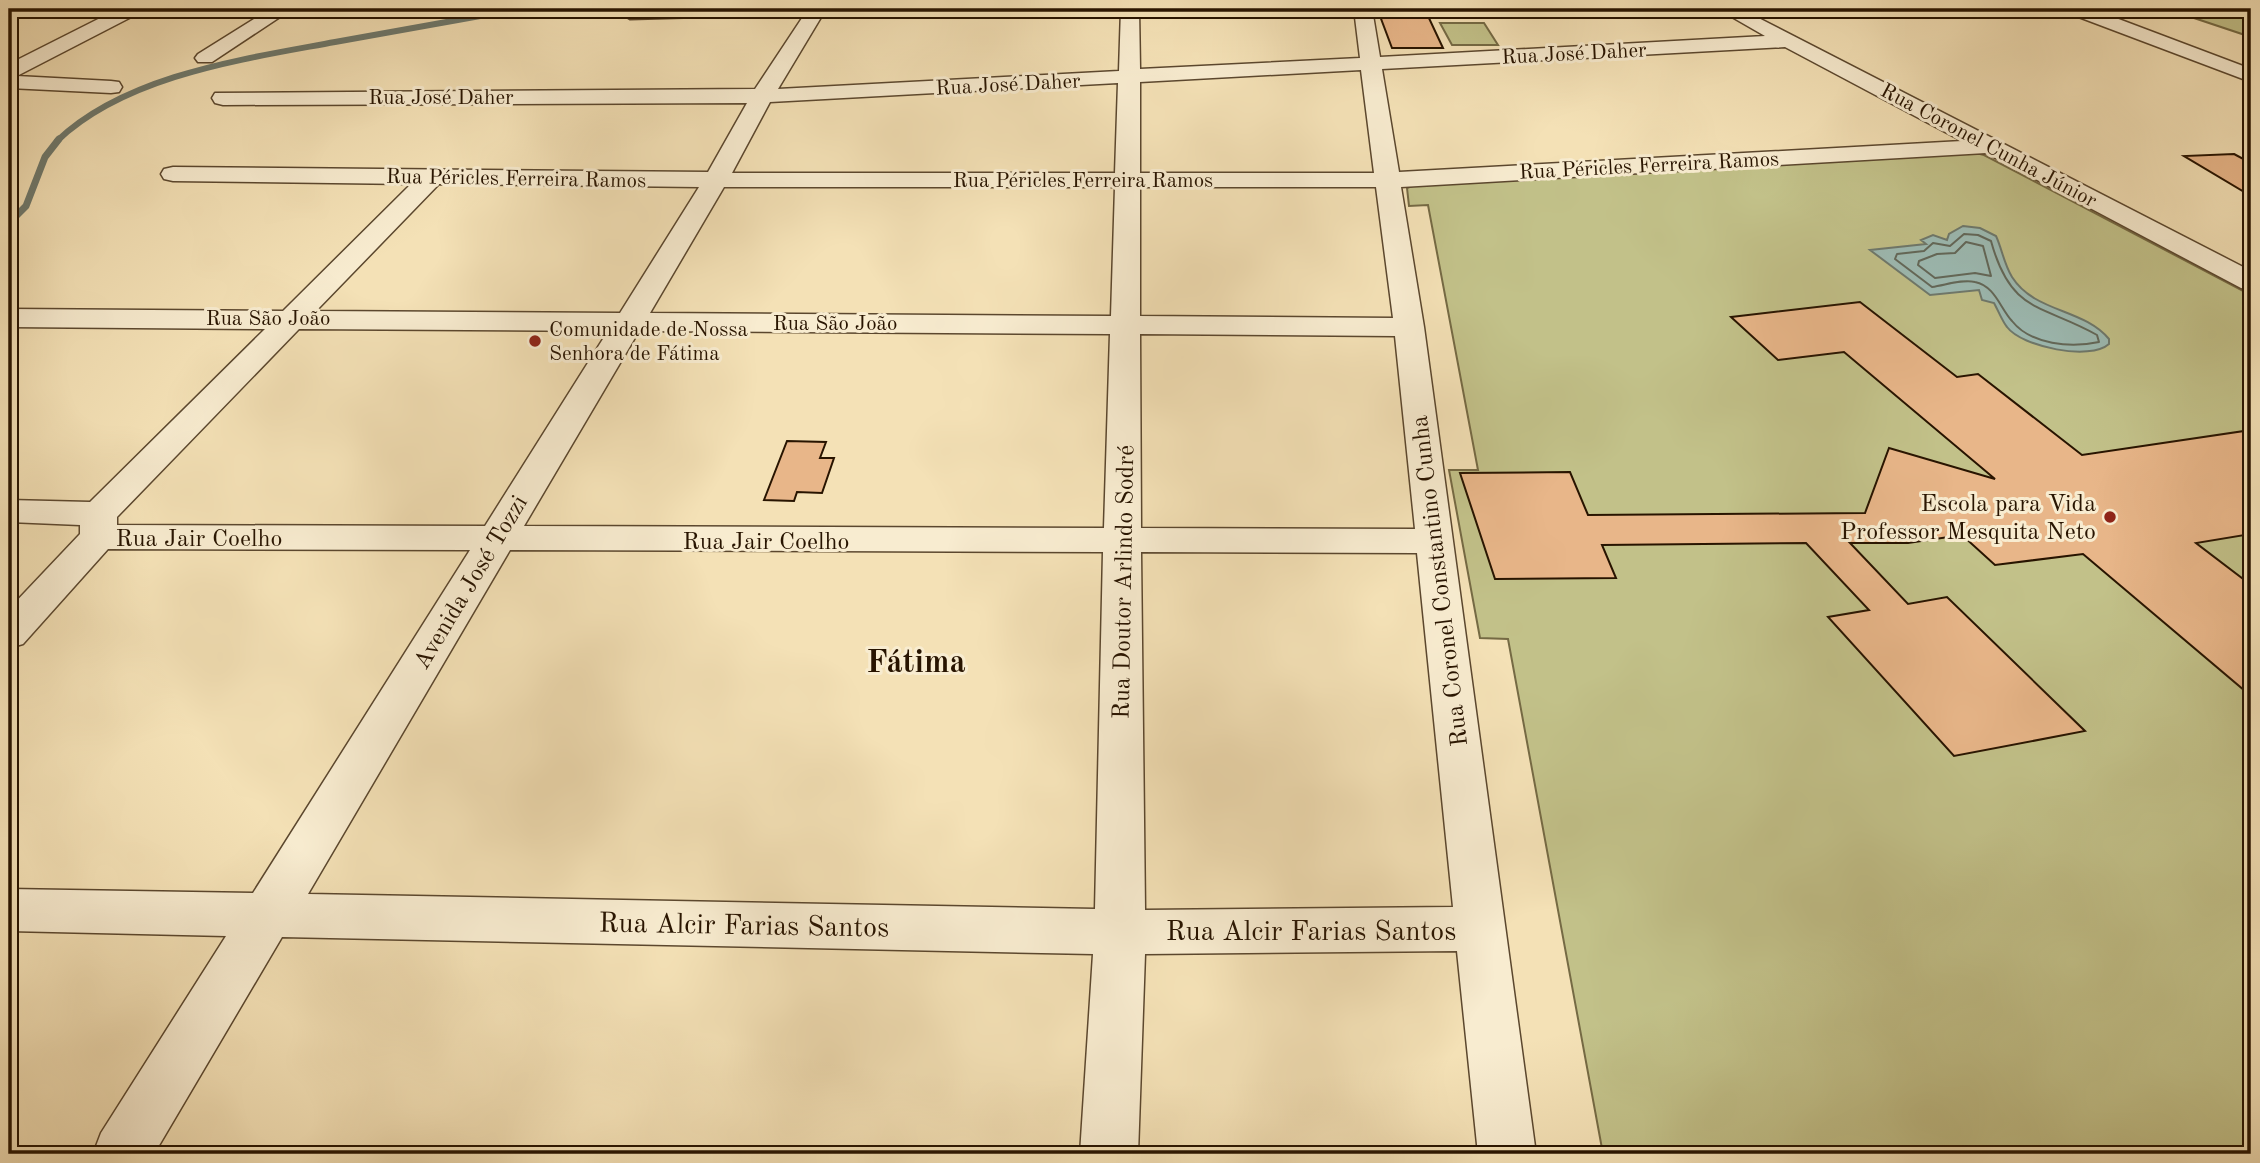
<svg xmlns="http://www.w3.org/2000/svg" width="2260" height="1163" font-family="'Old Standard TT',serif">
  <rect width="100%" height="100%" fill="#f4e1b6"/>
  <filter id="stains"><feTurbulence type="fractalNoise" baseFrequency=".00286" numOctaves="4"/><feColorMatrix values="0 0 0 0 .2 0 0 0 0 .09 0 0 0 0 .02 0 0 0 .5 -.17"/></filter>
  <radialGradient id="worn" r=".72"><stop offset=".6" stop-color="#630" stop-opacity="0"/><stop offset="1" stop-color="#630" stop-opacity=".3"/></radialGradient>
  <!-- green -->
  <path fill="#c2c189" stroke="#756a44" stroke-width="2" d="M2167 9H2251V37Z
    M1440 23H1484L1498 45H1452Z
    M1972 152 1984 155 2251 295V1154H1603L1508 639 1480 638 1449 470H1478L1428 205 1409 206 1407 188 1415 185Z"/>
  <!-- water -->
  <path fill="#9dbcb5" stroke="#6e796d" stroke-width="2" d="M1963 226 1980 228 1996 236C2002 249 2004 264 2012 277 2035 313 2083 308 2109 339V344C2090 361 2022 347 2007 327 2002 321 1998 310 1994 303L1982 300 1979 290 1930 295 1870 250 1926 244 1921 240 1933 235 1947 240 1949 234Z"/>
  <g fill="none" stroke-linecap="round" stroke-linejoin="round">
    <!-- shore -->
    <path stroke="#62685a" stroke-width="2" d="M1964 234 1978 235 1991 241C2011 314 2042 304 2097 335L2099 342C2071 348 2031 345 2012 321 2000 308 1995 286 1975 282 1962 279 1946 285 1932 287L1895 259 1897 254 1924 251 1933 243 1950 246Z
      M1966 242 1983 246 1991 276 1975 273 1935 278 1918 265 1919 261 1937 254 1955 253Z"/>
    <!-- stream-far1 -->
    <path stroke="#6e796d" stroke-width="6" d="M57 141C126 75 244 59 335 42 396 31 458 20 519 9"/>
    <!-- stream -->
    <path stroke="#6e796d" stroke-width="7" d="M9 223 26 206 45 157 59 139"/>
  </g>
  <!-- building -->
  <path fill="#e8b689" stroke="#281400" stroke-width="2" d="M1380 16H1428L1443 48H1392Z
    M2234 154 2251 163V196L2184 156Z
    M1860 302 1957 377 1978 374 2082 455 2251 430V534L2196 543 2251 585V696L2083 554 1995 565 1962 535 1908 543H1850L1908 604 1947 597 2085 731 1954 756 1828 617 1869 610 1806 543 1602 545 1616 578 1495 579 1460 473 1570 472 1588 515 1865 513 1889 448 1995 479 1844 352 1778 360 1731 317Z
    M787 441 826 442 820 458H834L822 493 797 492 794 501 764 500Z"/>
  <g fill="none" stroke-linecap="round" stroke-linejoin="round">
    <defs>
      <path id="minor" d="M118 9H141L139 13 17 76 111 81 119 82 122 87 119 92 111 93 9 88V64Z
        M270 9H292L212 62H198L195 58 198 54Z
        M623 9H781L772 15 630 19 620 13Z
        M808 9H826L778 89 1119 71 1121 9H1139L1140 69 1360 58 1354 9H1372L1380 57 1765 36 1718 9H1741L2251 271V290L2241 288 1986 153 1401 187 1424 327 1536 1154H1478L1457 951 1145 954 1138 1154H1080L1093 954 282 937 154 1154H93L101 1133 226 936 9 931V889L253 893 470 550 108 549 23 644 9 648V609L80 534V525L9 522V500L90 502 265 329 9 327V309L283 311 411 184 173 181 164 179 161 174 164 169 173 167 708 172 747 103 223 105 215 103 212 98 215 93 755 89ZM1785 47 1962 141 1399 172 1382 69ZM1361 70 1374 173H1140V82ZM1118 83 1115 173H732L770 102ZM439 184 699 187 620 313 316 311ZM724 187H1115L1111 316 650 313ZM1140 187H1376L1393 318 1140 316ZM299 329 608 331 485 526 117 525V517ZM639 331 1110 334 1104 528 524 526ZM1140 334 1395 336 1415 529 1141 528ZM510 550 1103 552 1095 909 308 894ZM1141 552 1417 553 1453 907 1145 910Z
        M2066 9H2092L2251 69V82L2068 13Z"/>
    </defs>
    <!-- minor casing -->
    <use href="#minor" stroke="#5b472e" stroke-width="3"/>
    <!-- minor -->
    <use href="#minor" fill="#f8ecd0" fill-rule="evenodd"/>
  </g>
  <!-- markers -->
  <g fill="#8f2418" stroke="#f8ecd0" stroke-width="2.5">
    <circle cx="535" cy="341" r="7"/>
    <circle cx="2110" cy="517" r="7"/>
  </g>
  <g text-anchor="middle" stroke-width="6" stroke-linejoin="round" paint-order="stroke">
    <!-- far-street labels -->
    <g font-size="21" fill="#281400" stroke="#f8ecd0">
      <text transform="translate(1574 53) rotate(-3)" y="7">Rua José Daher</text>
      <text transform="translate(1008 84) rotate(-3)" y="7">Rua José Daher</text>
      <text x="441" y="104">Rua José Daher</text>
      <text transform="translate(1989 145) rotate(28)" y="7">Rua Coronel Cunha Júnior</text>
      <text transform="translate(1649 165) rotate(-3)" y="7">Rua Péricles Ferreira Ramos</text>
      <text transform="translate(516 178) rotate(1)" y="7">Rua Péricles Ferreira Ramos</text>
      <text x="1083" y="187">Rua Péricles Ferreira Ramos</text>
      <text x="268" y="325">Rua São João</text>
      <text x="835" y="330">Rua São João</text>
    </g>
    <!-- far-poi labels -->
    <g font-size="21" fill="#281400" stroke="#f8ecd0" text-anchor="start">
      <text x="549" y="336">Comunidade de Nossa<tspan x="549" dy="24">Senhora de Fátima</tspan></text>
    </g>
    <!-- poi labels -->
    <g font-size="24" fill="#281400" stroke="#f8ecd0" text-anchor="end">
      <text x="2096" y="511">Escola para Vida<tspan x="2096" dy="28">Professor Mesquita Neto</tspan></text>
    </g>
    <!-- street labels -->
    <g font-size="24" fill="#281400" stroke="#f8ecd0">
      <text x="199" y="546">Rua Jair Coelho</text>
      <text x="766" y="549">Rua Jair Coelho</text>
      <text transform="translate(1439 581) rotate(-97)" y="8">Rua Coronel Constantino Cunha</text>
      <text transform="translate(470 582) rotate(-59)" y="8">Avenida José Tozzi</text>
      <text transform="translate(1123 582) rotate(-89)" y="8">Rua Doutor Arlindo Sodré</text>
    </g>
    <!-- near-street labels -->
    <g font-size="28" fill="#281400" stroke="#f8ecd0">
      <text transform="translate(744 924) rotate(1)" y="10">Rua Alcir Farias Santos</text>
      <text x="1311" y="940">Rua Alcir Farias Santos</text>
    </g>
    <!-- district labels -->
    <g font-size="32" font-weight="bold" fill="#281400" stroke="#f8ecd0">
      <text x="916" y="672">Fátima</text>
    </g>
  </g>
  <!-- margin -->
  <rect width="2260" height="1163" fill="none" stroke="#f4e1b6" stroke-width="35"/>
  <rect x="10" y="10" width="2239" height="1142" fill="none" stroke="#281400" stroke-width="3.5"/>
  <rect x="18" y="18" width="2225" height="1128" fill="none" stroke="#281400" stroke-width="2"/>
  <rect width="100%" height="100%" filter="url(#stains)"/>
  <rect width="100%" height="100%" fill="url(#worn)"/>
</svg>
